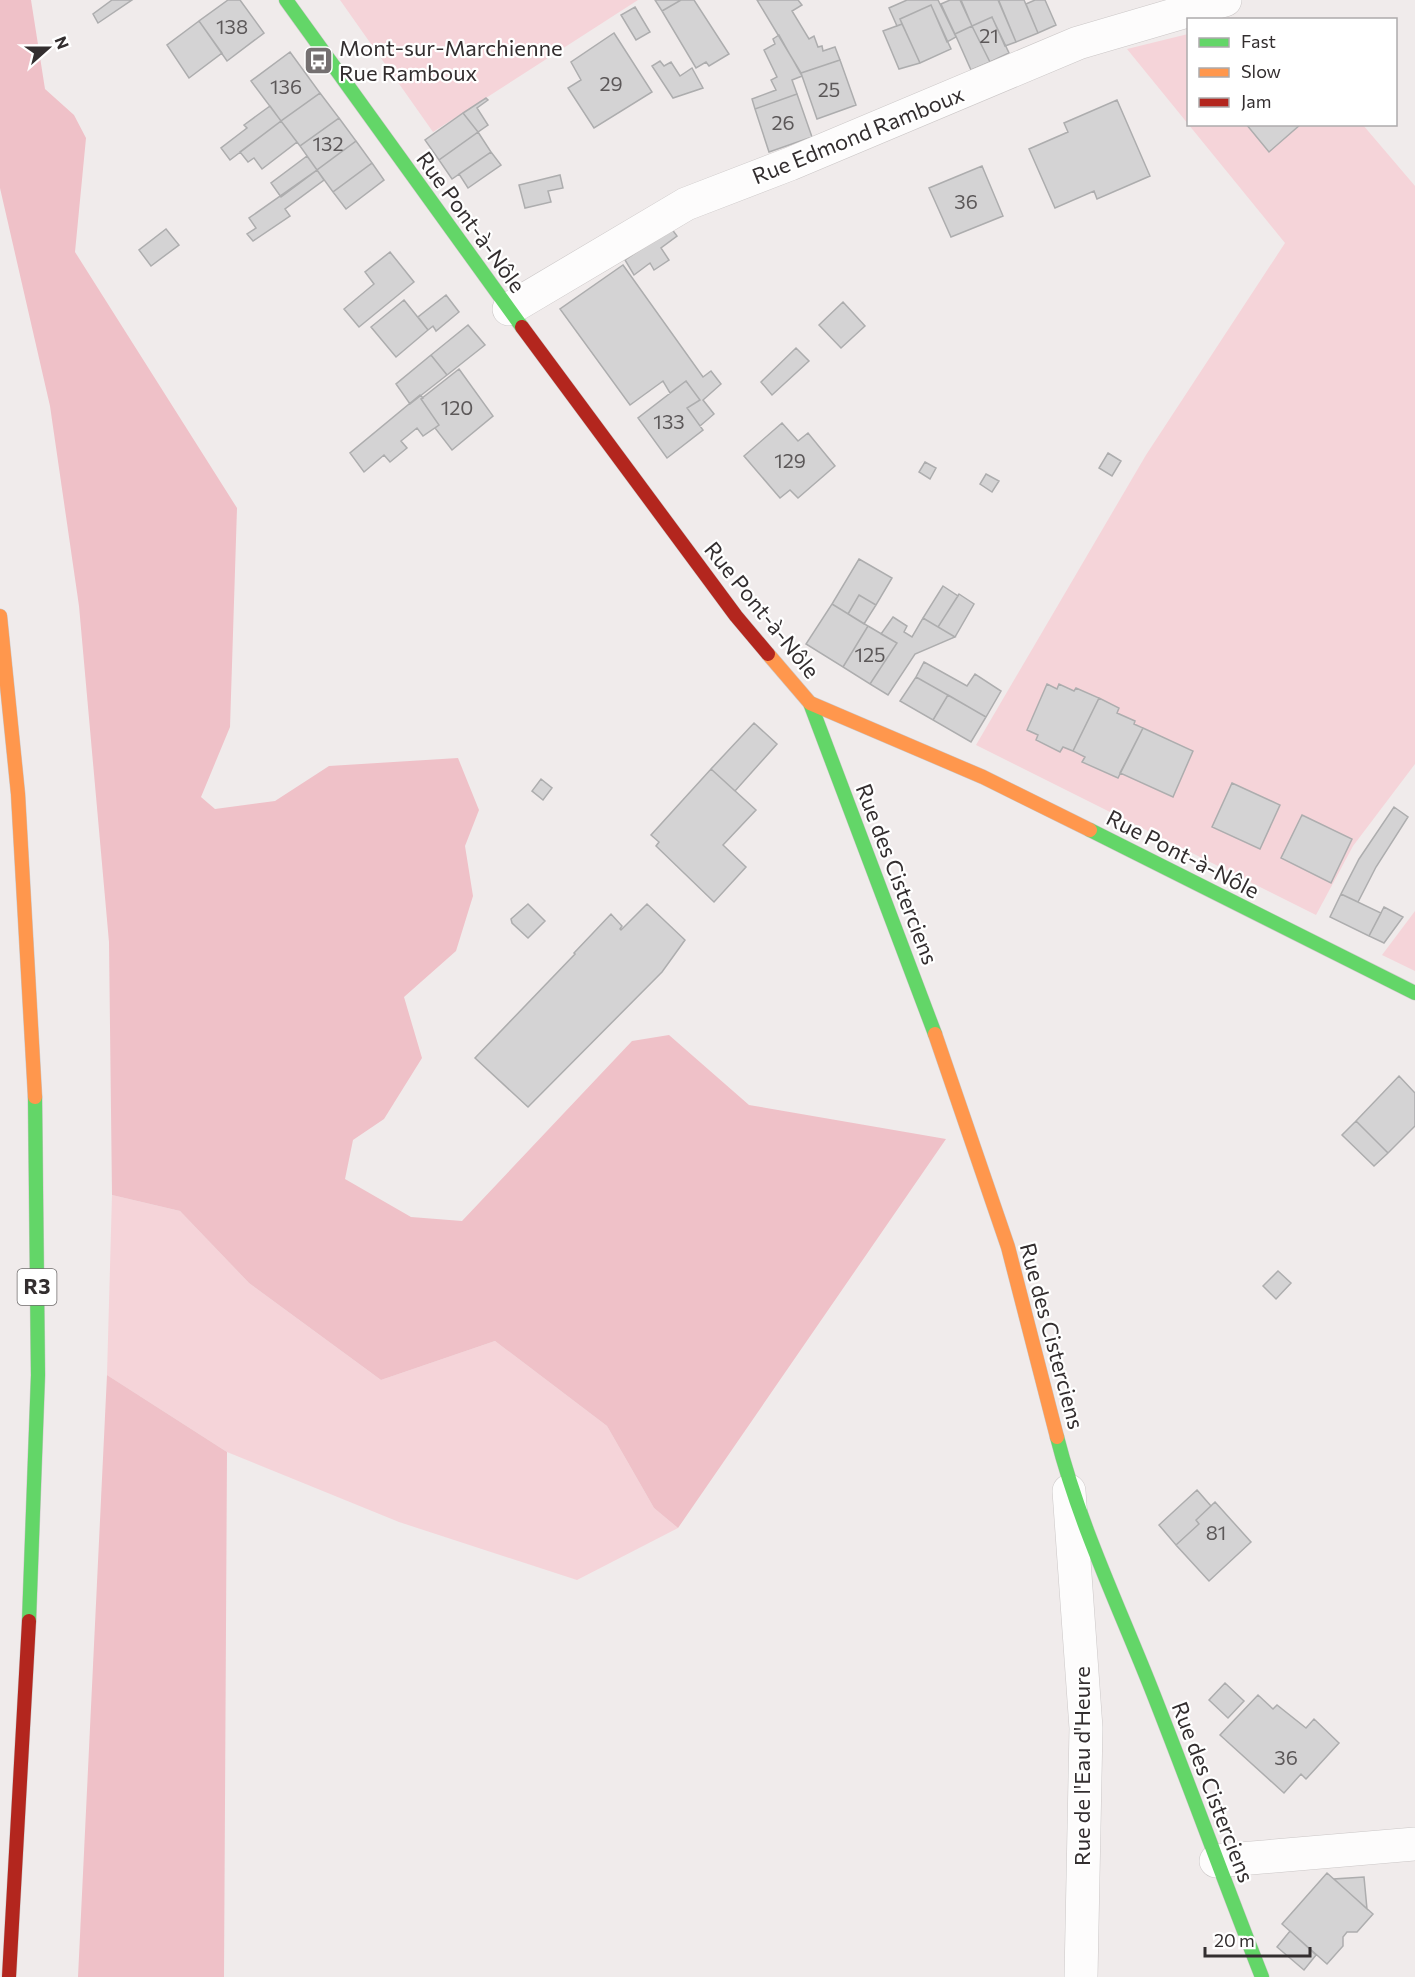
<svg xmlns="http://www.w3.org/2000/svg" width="1415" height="1977" font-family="Commissioner,sans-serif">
  <rect width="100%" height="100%" fill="#f0ebeb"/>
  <!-- green -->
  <path fill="#f5d4d9" d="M340 0H638L433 132Z
    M1188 34V124L1363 125 1415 186V764L1353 846 1316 915 976 745 1146 455 1285 243 1127 49Z
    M1415 911V971L1382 955Z
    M112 1195 180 1211 249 1283 381 1380 495 1341 607 1426 654 1508 678 1528 577 1580 399 1522 227 1452 107 1375Z"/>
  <!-- forest -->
  <path fill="#efc1c8" d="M0 0H31L45 89 74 115 86 138 75 252 237 508 230 727 201 797 215 809 275 801 329 766 458 758 479 810 465 846 473 896 456 951 404 997 422 1058 384 1119 353 1140 345 1179 411 1217 462 1221 632 1041 669 1035 749 1105 946 1139 678 1528 654 1508 607 1426 495 1341 381 1380 249 1283 180 1211 112 1195 109 942 79 606 50 406 0 188Z
    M107 1375 227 1452 224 1977H78Z"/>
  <!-- building -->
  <path fill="#d4d3d4" stroke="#adadae" stroke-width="1.5" d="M112 0H132L98 23 93 14Z
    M228 0H240L264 33 227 61 199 21Z
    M655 0H681L662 11Z
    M681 0H694L729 54 709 66 706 62 696 68 662 11Z
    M757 0H798L802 5 792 11 809 39 814 36 818 47 822 46 823 51 835 47 840 60 801 73Z
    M907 0H938L956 37 947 42 931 5 900 19 902 24 897 26 889 8Z
    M950 0H960L972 26 955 34 941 4Z
    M961 0H998L1016 42 1005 46 992 17 972 26Z
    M1000 0H1024L1038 33 1016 42 999 1Z
    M1035 0H1045L1056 25 1038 33 1026 4Z
    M931 5 951 49 920 63 900 19Z
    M635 7 650 32 636 40 621 15Z
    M992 17 1009 53 990 62 972 26Z
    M199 21 222 53 189 78 167 45Z
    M902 24 920 63 899 69 883 31Z
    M972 26 990 62 971 70 955 34Z
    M614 33 652 92 594 128 568 88 581 80 571 62Z
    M779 35 802 76 792 80 797 94 755 109 752 99 776 90 771 80 777 77 764 50 775 44 773 39Z
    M290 52 320 93 281 121 251 81Z
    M840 60 856 105 817 119 801 73Z
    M660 61 664 66 671 62 680 76 692 68 703 88 673 98 652 66Z
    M320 93 339 118 300 146 281 121Z
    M797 94 812 137 769 152 755 109Z
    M486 98 488 100 477 108 488 125 478 132 463 113Z
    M1117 100 1150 176 1097 199 1094 191 1055 208 1029 149 1068 132 1064 123Z
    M270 106 281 121 230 160 221 148 247 128 244 125Z
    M463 113 478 132 439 160 425 140Z
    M339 118 356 141 317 170 300 146Z
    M281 121 297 142 262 169 254 158 248 162 240 152Z
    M1246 124H1301L1269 152Z
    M478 132 491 152 452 179 439 160Z
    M356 141 372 163 333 192 317 170Z
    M491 152 501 165 468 188 459 174Z
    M307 156 317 170 281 197 271 183Z
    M372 163 384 180 346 209 333 192Z
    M982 166 1003 216 951 237 929 188Z
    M317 170 324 180 285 209 290 216 253 241 247 234 256 228 249 218Z
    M560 175 563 188 548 191 551 202 525 208 519 185Z
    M671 228 677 236 661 248 669 260 654 270 650 263 634 275 625 260Z
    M166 229 179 245 151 266 139 250Z
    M390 252 414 282 359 327 344 309 374 284 365 272Z
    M623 265 703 377 711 371 721 384 703 400 714 414 700 426 687 408 700 400 686 381 670 393 663 381 630 405 560 309Z
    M446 295 459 312 436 331 433 326 428 330 418 317Z
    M404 300 428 330 396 357 371 327Z
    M843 302 865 326 841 348 819 325Z
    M468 325 485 345 447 375 431 355Z
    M796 348 809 361 772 395 761 382Z
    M431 355 447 375 410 404 396 384Z
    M459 369 493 416 452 450 435 428 439 425 421 399Z
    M686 381 700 400 687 408 703 430 667 458 638 418Z
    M420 395 423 398 421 399 439 425 423 436 417 428 401 441 407 448 390 462 384 455 364 472 350 453Z
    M782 423 798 441 808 433 835 466 798 498 790 490 780 498 744 456Z
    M1108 453 1121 461 1112 476 1099 468Z
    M925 462 936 468 930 479 919 472Z
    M986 474 999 481 992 492 980 484Z
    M859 559 892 578 876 605 859 595 848 614 832 604Z
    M943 586 958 596 938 627 923 618Z
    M959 594 974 604 955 637 938 627Z
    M859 595 876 605 864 624 848 614Z
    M832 604 868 626 843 667 806 644Z
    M893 617 907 626 904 632 912 637 923 618 955 637 915 654 888 695 870 684 897 643 881 634Z
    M868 626 897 643 870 684 843 667Z
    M924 662 967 686 975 674 1001 691 986 717 916 677Z
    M916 677 948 695 933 720 900 701Z
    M1047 684 1057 689 1059 684 1074 691 1076 688 1099 698 1073 751 1063 747 1060 752 1036 740 1038 735 1027 730Z
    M948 695 986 717 971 742 933 720Z
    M1099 698 1119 708 1117 713 1135 721 1134 724 1143 728 1118 778 1082 762 1085 757 1073 751Z
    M754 723 777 744 735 791 711 769Z
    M1143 728 1193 751 1173 797 1120 773Z
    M711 769 756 810 723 845 746 867 714 902 656 846 659 842 651 835Z
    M541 779 552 788 543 800 532 791Z
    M1232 783 1280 805 1260 849 1212 827Z
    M1394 807 1408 817 1376 867 1358 902 1341 894 1359 859Z
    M1302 815 1352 839 1331 883 1281 858Z
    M1341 894 1381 913 1369 936 1330 917Z
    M528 904 545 921 528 938 512 923 511 919Z
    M647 904 685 940 662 972 528 1107 475 1058 575 954 574 953 611 914 622 926 620 929 621 930Z
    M1384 907 1403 917 1384 943 1369 936Z
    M1399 1076 1415 1093V1126L1388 1153 1356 1121Z
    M1356 1121 1388 1153 1374 1166 1342 1135Z
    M1278 1271 1291 1283 1276 1299 1263 1286Z
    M1197 1490 1211 1506 1196 1520 1199 1524 1176 1545 1159 1525Z
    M1215 1502 1251 1542 1209 1581 1176 1545 1199 1524 1196 1520Z
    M1225 1683 1244 1701 1228 1718 1209 1700Z
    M1258 1695 1273 1709 1277 1705 1306 1728 1314 1719 1339 1743 1306 1779 1301 1774 1284 1793 1220 1735Z
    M1327 1873 1373 1914 1357 1932H1347L1343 1937V1946L1327 1964 1282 1924Z
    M1364 1877 1367 1909 1334 1879Z
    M1290 1931 1316 1955 1304 1970 1277 1947Z"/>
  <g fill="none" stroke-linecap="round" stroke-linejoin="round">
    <defs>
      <path id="street" d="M509 309 686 204 790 164 1078 43 1225 0
        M1069 1491 1086 1728 1081 1977
        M1216 1861 1415 1844"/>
      <path id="fast" d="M286 0 522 327
        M810 703 935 1034
        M1090 830 1415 993
        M1057 1437C1079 1523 1118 1605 1151 1688 1189 1784 1224 1881 1262 1977
        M29 1621 38 1375 35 1097"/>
      <path id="slow" d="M0 616 18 794 35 1097
        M768 654 810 703 983 777 1090 830
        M935 1034 1008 1247 1057 1437"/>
      <path id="jam" d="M522 327 736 616 768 654
        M9 1977 29 1621"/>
    </defs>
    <!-- street casing -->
    <use href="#street" stroke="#cbc7c7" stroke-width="34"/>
    <!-- fast casing -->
    <use href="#fast" stroke="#cbc7c7" stroke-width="15"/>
    <!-- slow casing -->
    <use href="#slow" stroke="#cbc7c7" stroke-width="15"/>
    <!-- jam casing -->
    <use href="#jam" stroke="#cbc7c7" stroke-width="15"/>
    <!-- street -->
    <use href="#street" stroke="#fdfcfc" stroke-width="33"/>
    <!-- fast -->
    <use href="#fast" stroke="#63d668" stroke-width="14"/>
    <!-- slow -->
    <use href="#slow" stroke="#ff974d" stroke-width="14"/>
    <!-- jam -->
    <use href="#jam" stroke="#b3261e" stroke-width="14"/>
  </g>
  <!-- icons -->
  <defs>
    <symbol id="bus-square" viewBox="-11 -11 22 22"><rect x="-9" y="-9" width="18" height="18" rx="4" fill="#757071" stroke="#fff"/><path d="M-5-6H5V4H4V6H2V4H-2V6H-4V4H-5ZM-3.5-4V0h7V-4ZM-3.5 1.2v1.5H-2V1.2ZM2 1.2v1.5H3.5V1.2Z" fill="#fff"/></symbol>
  </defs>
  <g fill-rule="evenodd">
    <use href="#bus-square" x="302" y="44" width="33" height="33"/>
  </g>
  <g text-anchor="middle" stroke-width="4.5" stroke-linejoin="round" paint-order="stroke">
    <!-- number labels -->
    <g font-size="20" fill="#5c5859">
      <text x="232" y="34">138</text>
      <text x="989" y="43">21</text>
      <text x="611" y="91">29</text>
      <text x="286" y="94">136</text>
      <text x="829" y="97">25</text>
      <text x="783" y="130">26</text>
      <text x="328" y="151">132</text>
      <text x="966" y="209">36</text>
      <text x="457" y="415">120</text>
      <text x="669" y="429">133</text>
      <text x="790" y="468">129</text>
      <text x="870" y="662">125</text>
      <text x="1216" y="1540">81</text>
      <text x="1286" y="1765">36</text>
    </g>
    <!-- shield labels -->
    <rect fill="#fff" stroke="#706d6d" stroke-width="1.5" x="17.5" y="1269" width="39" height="36" rx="4.5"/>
    <g font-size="21" font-weight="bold" fill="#332e2f">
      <text x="37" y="1294">R3</text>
    </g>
    <!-- poi labels -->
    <g font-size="22" fill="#332e2f" stroke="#fff" text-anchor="start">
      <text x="339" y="56">Mont-sur-Marchienne<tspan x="339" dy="25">Rue Ramboux</tspan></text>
    </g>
    <!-- street labels -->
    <g font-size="22" fill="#332e2f" stroke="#fff">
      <text transform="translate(858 135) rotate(-22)" y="8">Rue Edmond Ramboux</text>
      <text transform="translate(471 222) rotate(54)" y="8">Rue Pont-à-Nôle</text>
      <text transform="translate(762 610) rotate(51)" y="8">Rue Pont-à-Nôle</text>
      <text transform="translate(1183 854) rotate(27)" y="8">Rue Pont-à-Nôle</text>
      <text transform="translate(897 874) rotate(69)" y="8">Rue des Cisterciens</text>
      <text transform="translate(1052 1336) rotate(75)" y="8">Rue des Cisterciens</text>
      <text transform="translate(1082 1766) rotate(-90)" y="8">Rue de l'Eau d'Heure</text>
      <text transform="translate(1213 1792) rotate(69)" y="8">Rue des Cisterciens</text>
    </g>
  </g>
  <!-- legend -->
  <rect x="1187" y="18" width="210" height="108" fill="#ffffff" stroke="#adabac" stroke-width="1.5"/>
  <rect x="1199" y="38" width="30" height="9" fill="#63d668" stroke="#adabac" stroke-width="1.5"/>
  <text x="1241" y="48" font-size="18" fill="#332e2f">Fast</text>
  <rect x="1199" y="68" width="30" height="9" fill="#ff974d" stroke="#adabac" stroke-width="1.5"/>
  <text x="1241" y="78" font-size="18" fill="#332e2f">Slow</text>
  <rect x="1199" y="98" width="30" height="9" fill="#b3261e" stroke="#adabac" stroke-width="1.5"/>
  <text x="1241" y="108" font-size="18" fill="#332e2f">Jam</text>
  <!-- north arrow -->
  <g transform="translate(48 48) rotate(69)" stroke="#ffffff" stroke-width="4.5" paint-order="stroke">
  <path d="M0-4.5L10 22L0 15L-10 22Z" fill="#332e2f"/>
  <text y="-9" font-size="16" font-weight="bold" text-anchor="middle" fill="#332e2f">N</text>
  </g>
  <!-- scale -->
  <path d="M1205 1947v9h105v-9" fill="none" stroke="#332e2f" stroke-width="3"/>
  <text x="1214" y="1947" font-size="18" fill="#332e2f" stroke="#ffffff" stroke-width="4.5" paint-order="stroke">20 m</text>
</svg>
